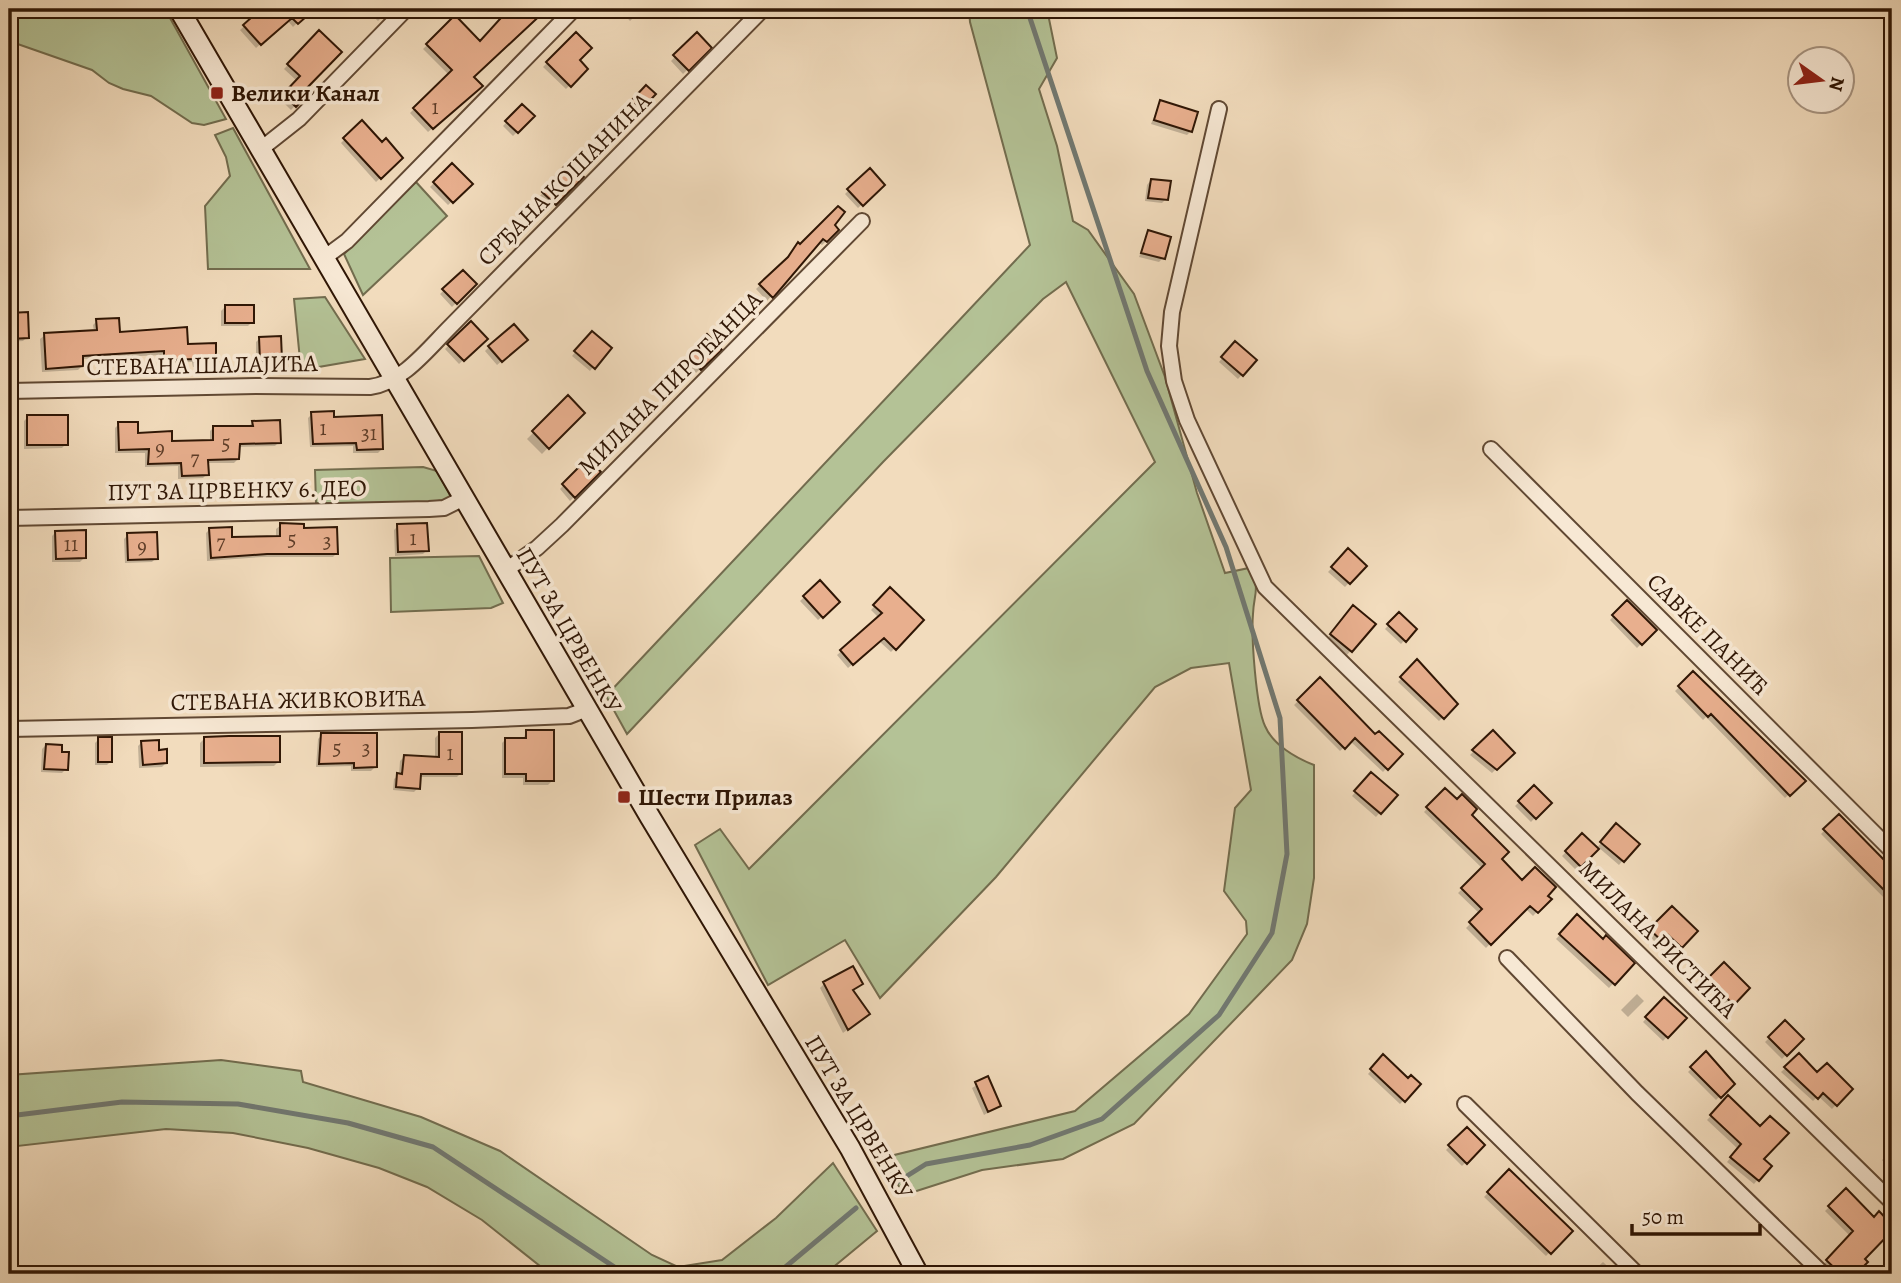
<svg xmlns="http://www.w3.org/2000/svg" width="1901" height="1283" font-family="Alegreya,serif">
  <rect width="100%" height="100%" fill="#f2dcbd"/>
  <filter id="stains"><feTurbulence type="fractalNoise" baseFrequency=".00286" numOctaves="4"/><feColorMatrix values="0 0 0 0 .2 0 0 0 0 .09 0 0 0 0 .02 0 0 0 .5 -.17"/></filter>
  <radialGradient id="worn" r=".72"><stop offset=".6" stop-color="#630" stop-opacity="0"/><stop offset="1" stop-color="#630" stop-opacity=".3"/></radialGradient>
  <!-- green -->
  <path fill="#b4c296" stroke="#726c4e" stroke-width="2" d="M9 9H144L170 18 226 119 204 125 192 123 151 96 123 89 109 83 92 70 9 41Z
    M969 9H1047L1057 58 1039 89 1057 146 1073 221 1088 230 1134 294 1165 377 1197 493 1225 573 1249 568C1261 590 1254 591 1253 614 1251 636 1256 707 1265 726 1273 745 1296 758 1314 765V878L1307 924 1292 960 1134 1124 1063 1159 982 1170 904 1195 882 1158 1075 1111 1189 1014 1247 934 1246 921 1224 891 1235 808 1251 790 1229 663 1191 668 1155 687 996 877 880 998 845 940 768 985 695 845 720 829 749 869 1155 462 1066 282 1043 299 883 462 627 734 606 696 1030 245 970 22Z
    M233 128 310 269H208L205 206 230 176 226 157 215 135Z
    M416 182 447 216 363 295 344 254Z
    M325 297 365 359 301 370 294 299Z
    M423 467 437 471 452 499 415 504 316 503 315 470Z
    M479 556 503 603 491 608 391 612 390 558Z
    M221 1060 301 1071 303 1082 421 1117 500 1151 652 1255 678 1267 722 1260 776 1218 833 1163 877 1231 825 1274H550L482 1220 427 1187 379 1168 308 1148 233 1133 166 1129 9 1147V1075Z"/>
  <!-- shadow -->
  <path fill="#0003" d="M264 9H276L282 16 289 9H311L293 27 287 20 256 48 240 30Z
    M365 9H390L378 21Z
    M512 9H544L512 42 508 39 471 77 477 90 428 132 410 113 449 75 423 49 455 18 480 44Z
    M619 9H642L630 21Z
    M319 33 303 90 307 93 291 110 280 99 297 81 284 69Z
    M576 34 577 60 586 69 566 89 543 67Z
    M697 35 709 48 683 74 671 61Z
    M646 87 654 94 636 113 628 106Z
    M1160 102 1191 131 1187 135 1151 124Z
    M522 106 533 116 513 136 503 126Z
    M361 123 382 144 401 158 376 182 341 143Z
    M452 165 470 184 448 205 430 187Z
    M568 165 582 177 551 208 539 197Z
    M869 170 883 185 858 208 845 194Z
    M1151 180 1166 199 1162 203 1145 201 1147 185Z
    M832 225 837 230 822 245 818 242 767 301 756 289 800 246Z
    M1148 232 1163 258 1159 262 1139 257Z
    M463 272 475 284 452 307 440 294Z
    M225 307 252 322 248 326H221V311Z
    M26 314 27 337 23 341 9 342V315Z
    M97 321 118 334 186 346 215 362 211 367H193L192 362 161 363V355L81 359 82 366 78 370 42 372 40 339 45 335 94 332 93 325Z
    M471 324 485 339 459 364 445 349Z
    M588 337 593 367 590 371 572 356Z
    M707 337 719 350 696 373 685 361Z
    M260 338 280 360 276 364H256V342Z
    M1235 343 1255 360 1238 379 1219 362Z
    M522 344 497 365 485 351 489 347Z
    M568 398 582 413 542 454 527 439Z
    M312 414 332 419 382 449 378 453H353V446L310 447 308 418Z
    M28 417 66 444 62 448 24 449V421Z
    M253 422 279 442 275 446 238 447V459L234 463H206L207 474 203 478 178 479V466L145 467V453H115V428L119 424 137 435 170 443 210 442V431L214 427 249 426Z
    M9 441H18L17 470 13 474 9 475Z
    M588 461 599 472 570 501 560 489Z
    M281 525 302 530 337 553 333 557H262L207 561 206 533 210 529 231 539 276 538V529Z
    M398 526 427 550 423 554 395 556 394 530Z
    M56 532 84 558 80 562H52V536Z
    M128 535 156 558 152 562 125 563 124 539Z
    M18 539V563L9 567V540Z
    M1348 551 1365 566 1345 587 1328 572Z
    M820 582 838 602 818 620 800 601Z
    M890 590 922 620 891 652 879 641 848 668 837 655 879 618 871 610Z
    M1627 602 1655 630 1637 648 1610 620Z
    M1349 611 1373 624 1347 655 1327 639Z
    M1399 614 1415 629 1401 644 1385 629Z
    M1417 662 1456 704 1439 721 1398 682Z
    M1693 674 1803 781 1785 798 1706 717 1703 720 1675 691Z
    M1320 680 1375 736 1400 754 1383 772 1350 741 1340 751 1294 705Z
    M526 732 552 781 548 785H523V778H502V743L506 739 523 740Z
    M1493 732 1512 753 1492 773 1470 755Z
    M439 734 461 773 457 777H419L418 788 414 792 393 790 394 779 399 775 400 761 404 757 435 759V738Z
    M322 735 375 767 371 771H351V766L316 767 318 739Z
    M99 739 111 761 107 765H95V743Z
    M204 739 278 762 274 766 200 767V743Z
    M142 742 158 752 166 763 162 767 139 768 138 746Z
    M46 745 60 754 66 769 62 773 41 772 42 749Z
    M1371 774 1395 795 1376 817 1352 796Z
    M1534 788 1549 803 1531 822 1515 806Z
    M1445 790 1470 815 1500 859 1522 882 1549 899 1533 916 1525 908 1486 948 1466 928 1480 914 1458 893 1483 869 1424 812Z
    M1839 816 1892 870 1890 904 1821 834Z
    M1612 830 1637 844 1619 865 1598 847 1576 870 1562 856 1582 836 1596 849Z
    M1672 908 1695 931 1676 951 1663 938 1657 944 1647 934Z
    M1577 917 1632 963 1609 988 1556 939Z
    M1724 965 1748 989 1729 1008 1705 984Z
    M824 984H861L851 991 864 1017 843 1033 820 988Z
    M1637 994 1644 1001 1628 1017 1621 1010Z
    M1664 999 1684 1018 1663 1041 1643 1022Z
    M1785 1022 1801 1039 1782 1059 1765 1042Z
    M1706 1054 1733 1083 1716 1100 1688 1072Z
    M1799 1056 1817 1075 1851 1089 1832 1109 1818 1096 1813 1101 1781 1072Z
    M1383 1057 1408 1080 1418 1085 1400 1104 1368 1074Z
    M987 1079 999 1106 984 1115 972 1088Z
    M1728 1098 1761 1159 1769 1166 1754 1184 1727 1162 1738 1149 1707 1120Z
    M1467 1129 1483 1145 1462 1166 1446 1150Z
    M1892 1150V1171L1882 1160Z
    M1509 1171 1570 1231 1546 1256 1484 1197Z
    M1846 1191 1874 1219 1879 1214 1892 1229 1862 1259 1866 1262 1854 1274H1833L1823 1265 1850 1236 1825 1211Z
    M1603 1262 1616 1274H1590Z"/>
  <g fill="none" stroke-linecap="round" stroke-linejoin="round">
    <!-- stream -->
    <path stroke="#717871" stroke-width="5" d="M9 1116 122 1102 238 1104 348 1123 433 1147 625 1274
      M891 1186 926 1164 1030 1145 1102 1119 1219 1015 1272 933 1287 854 1280 718 1226 547 1147 371 1027 9
      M777 1274 856 1208"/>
  </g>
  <!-- building -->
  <path fill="#e8af8e" stroke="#2f1605" stroke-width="2" d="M261 9H315L298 24 292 18 261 45 243 25Z
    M509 9H547L474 77 483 86 433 129 413 108 452 70 426 44 455 15 480 41Z
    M319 30 342 52 305 90 309 93 296 107 283 94 300 76 287 64Z
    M576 32 592 48 580 60 588 69 571 87 546 62Z
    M697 32 712 48 689 71 673 55Z
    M646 85 656 94 641 110 631 101Z
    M1160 100 1198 112 1192 132 1154 120Z
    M522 104 535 116 518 133 505 121Z
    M362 120 382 142 386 138 403 158 381 179 343 138Z
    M568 162 584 177 556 205 542 192Z
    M452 163 473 184 453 203 433 182Z
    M870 168 885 185 863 206 847 189Z
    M1151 179 1171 181 1168 200 1148 198Z
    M838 206 845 212 835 225 839 230 827 242 823 239 773 298 759 284 788 257 798 242 800 244Z
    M1148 230 1171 237 1165 259 1141 253Z
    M463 270 477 284 457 304 442 289Z
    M225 305H254V323H225Z
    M28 312 29 338 9 339V313Z
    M119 318 120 332 187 327 188 344 216 343V363L196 364V359L164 360V351L83 356V366L46 369 44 333 97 330 96 319Z
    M471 321 488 339 464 361 447 344Z
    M514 324 528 340 502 362 488 346Z
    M592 331 612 348 595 369 574 351Z
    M707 334 722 350 701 370 688 356Z
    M281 336 282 360 260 361 259 337Z
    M1235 341 1257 360 1243 376 1221 357Z
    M568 395 585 413 549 449 532 431Z
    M334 411V417L382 415 383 449 357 450 356 443 313 444 311 412Z
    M27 415H68V445H27Z
    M280 420 281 443 240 444 239 459 208 460 209 475 182 476 181 463 148 464 149 449 119 450 118 422H138V433L172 431V441L213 440V426H253L252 421Z
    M588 458 601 472 575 498 562 484Z
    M280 523 304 524V528L337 527 338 554H267L211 558 209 528 232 527V537L280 536Z
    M427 523 429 551 398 552 397 524Z
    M86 530V558L56 559 55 531Z
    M157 532 158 559 128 560 127 533Z
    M1348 548 1367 566 1350 584 1331 567Z
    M820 580 840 602 823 618 803 596Z
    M890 587 924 620 896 650 884 638 853 665 840 650 882 613 873 605Z
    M1627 600 1657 630 1642 645 1612 615Z
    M1353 605 1376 624 1352 652 1330 634Z
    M1399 612 1417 629 1406 642 1387 624Z
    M1417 659 1458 704 1444 719 1400 677Z
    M1693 671 1806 781 1790 796 1711 714 1708 717 1678 686Z
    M1320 677 1375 734 1379 731 1403 754 1388 770 1355 738 1345 749 1297 700Z
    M526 730H554V781H526V774H505V738H526Z
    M1493 730 1515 753 1497 770 1472 750Z
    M439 732H462V774H421L420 789 396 787 397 773 402 774 404 755 439 757Z
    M321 733H377V767L354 768V763L319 764Z
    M229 736H280V762L204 763V737Z
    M98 737H112V762H98Z
    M159 740V750L167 749V763L143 765 141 741Z
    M46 744 62 745V752H69L68 770 44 769Z
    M1371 772 1398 795 1381 814 1354 791Z
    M1534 785 1552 803 1536 819 1518 801Z
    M1445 788 1457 799 1462 794 1477 809 1472 815 1509 852 1502 859 1522 880 1535 867 1556 887 1548 896 1552 899 1538 913 1530 906 1491 945 1469 922 1482 909 1461 888 1485 864 1426 807Z
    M1839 814 1892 868V898L1823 829Z
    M1616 823 1640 844 1624 862 1600 842Z
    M1582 833 1599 849 1581 867 1565 851Z
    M1672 906 1698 931 1682 948 1668 935 1662 941 1649 929Z
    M1577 914 1603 939 1606 935 1635 963 1615 985 1559 934Z
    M1724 962 1750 988 1734 1005 1707 979Z
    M853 966 863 984 853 990 870 1014 848 1030 823 982Z
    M1664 997 1687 1018 1668 1038 1645 1017Z
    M1785 1020 1804 1039 1787 1056 1768 1037Z
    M1706 1051 1735 1084 1721 1098 1690 1067Z
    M1799 1053 1817 1072 1827 1063 1853 1089 1837 1106 1823 1093 1818 1099 1784 1067Z
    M1383 1054 1408 1078 1411 1075 1421 1084 1405 1102 1370 1069Z
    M988 1076 1001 1106 988 1112 975 1082Z
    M1728 1095 1760 1126 1770 1116 1789 1133 1764 1159 1772 1166 1759 1181 1730 1157 1741 1144 1710 1115Z
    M1467 1127 1485 1145 1467 1164 1448 1145Z
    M1509 1169 1573 1231 1551 1254 1487 1192Z
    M1846 1188 1874 1217 1879 1211 1892 1225V1231L1865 1259 1868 1262 1856 1274H1841L1826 1260 1853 1231 1828 1206Z"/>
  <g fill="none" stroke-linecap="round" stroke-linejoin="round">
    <defs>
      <path id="street" d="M1219 109 1172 312 1169 346 1174 381 1187 420 1265 587 1892 1202
        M261 149 299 119 406 9
        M324 258 347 241 574 9
        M9 391 256 386 370 387C402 383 428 349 450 327L763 9
        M1491 449 1892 851
        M9 518 429 509 444 508 464 498
        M506 570 537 548 562 525 862 221
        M9 729 472 720 569 716 587 709
        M1507 958 1637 1093 1823 1274
        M1465 1104 1637 1274"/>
      <path id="secondary" d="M179 9 650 817 850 1148 918 1274"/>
    </defs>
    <!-- street casing -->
    <use href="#street" stroke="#604833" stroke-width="18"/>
    <!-- secondary casing -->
    <use href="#secondary" stroke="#2f1605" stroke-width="23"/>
    <!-- street -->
    <use href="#street" stroke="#f7e8d4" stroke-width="14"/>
    <!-- secondary -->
    <use href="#secondary" stroke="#f7e8d4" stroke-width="19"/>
  </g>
  <!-- markers -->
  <g fill="#8f2418" stroke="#f7e8d4" stroke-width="2.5">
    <rect x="210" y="86" width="14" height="14" rx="3.5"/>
    <rect x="617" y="790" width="14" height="14" rx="3.5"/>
  </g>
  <g text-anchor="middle" stroke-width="7" stroke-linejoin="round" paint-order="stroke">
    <!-- number labels -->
    <g font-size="21" fill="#5d3c27">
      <text x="435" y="114">1</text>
      <text x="323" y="435">1</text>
      <text x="369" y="440">31</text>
      <text x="226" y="450">5</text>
      <text x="160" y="455">9</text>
      <text x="195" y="465">7</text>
      <text x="413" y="545">1</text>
      <text x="292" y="546">5</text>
      <text x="327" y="548">3</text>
      <text x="221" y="549">7</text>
      <text x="71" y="551">11</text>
      <text x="142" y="553">9</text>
      <text x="337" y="755">5</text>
      <text x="366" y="755">3</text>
      <text x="450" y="760">1</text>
    </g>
    <!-- poi labels -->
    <g font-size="24" font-weight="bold" fill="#2f1605" stroke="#f7e8d4" text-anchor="start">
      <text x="231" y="101">Велики Канал</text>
      <text x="638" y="805">Шести Прилаз</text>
    </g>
    <!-- street labels -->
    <g font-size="24" fill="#2f1605" stroke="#f7e8d4">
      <text transform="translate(564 179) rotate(-45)" y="8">СРЂАНА КОШАНИНА</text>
      <text transform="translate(202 365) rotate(-1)" y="8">СТЕВАНА ШАЛАЈИЋА</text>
      <text transform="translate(670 383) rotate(-45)" y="8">МИЛАНА ПИРОЋАНЦА</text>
      <text transform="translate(237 490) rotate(-1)" y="8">ПУТ ЗА ЦРВЕНКУ 6. ДЕО</text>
      <text transform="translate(569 630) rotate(60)" y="8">ПУТ ЗА ЦРВЕНКУ</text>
      <text transform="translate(1708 634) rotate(45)" y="8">САВКЕ ПАНИЋ</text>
      <text transform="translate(298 700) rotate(-1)" y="8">СТЕВАНА ЖИВКОВИЋА</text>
      <text transform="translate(1658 939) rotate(45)" y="8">МИЛАНА РИСТИЋА</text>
      <text transform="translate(859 1117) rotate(59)" y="8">ПУТ ЗА ЦРВЕНКУ</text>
    </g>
  </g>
  <!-- margin -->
  <rect width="1901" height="1283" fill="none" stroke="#f2dcbd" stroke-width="35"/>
  <rect x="10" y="10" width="1880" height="1262" fill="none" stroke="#2f1605" stroke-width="3.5"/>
  <rect x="18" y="18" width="1866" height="1248" fill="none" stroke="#2f1605" stroke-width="2"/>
  <!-- north arrow -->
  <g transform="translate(1821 80) rotate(104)"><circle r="33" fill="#f7e8d4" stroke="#a79481" stroke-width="2"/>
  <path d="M0-5L12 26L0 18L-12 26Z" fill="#8f2418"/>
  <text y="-10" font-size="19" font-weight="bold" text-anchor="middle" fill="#2f1605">N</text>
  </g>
  <!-- scale -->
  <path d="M1632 1224v10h128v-10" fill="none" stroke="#2f1605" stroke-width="3.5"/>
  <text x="1642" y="1224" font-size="21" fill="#2f1605" stroke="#f7e8d4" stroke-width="5" paint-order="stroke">50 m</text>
  <rect width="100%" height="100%" filter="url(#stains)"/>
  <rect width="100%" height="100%" fill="url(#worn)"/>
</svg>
